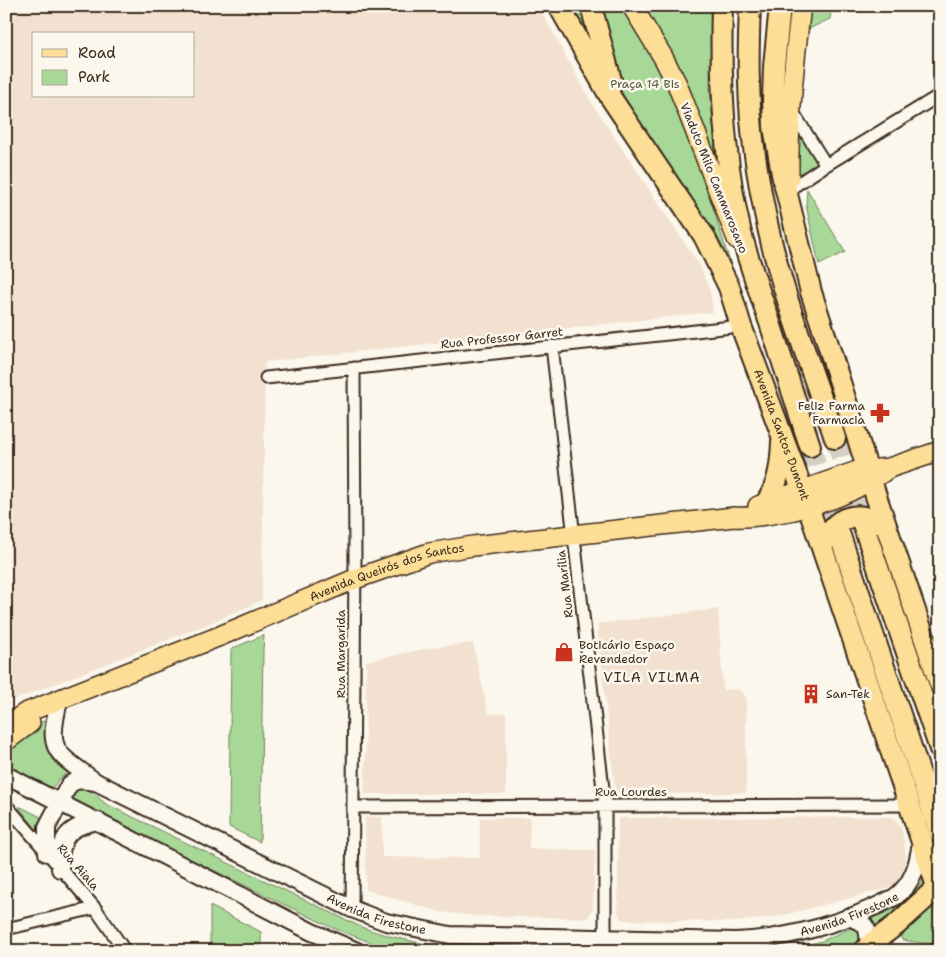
<svg xmlns="http://www.w3.org/2000/svg" width="946" height="957" font-family="'Shantell Sans',sans-serif">
  <rect width="100%" height="100%" fill="#fbf7ec"/>
  <filter id="ink" filterUnits="userSpaceOnUse"><feTurbulence type="fractalNoise" baseFrequency=".02" numOctaves="2"/><feDisplacementMap in="SourceGraphic" scale="10" xChannelSelector="R" yChannelSelector="G"/><feConvolveMatrix kernelMatrix="1 2 1 2 8 2 1 2 1" color-interpolation-filters="sRGB"/></filter>
  <g filter="url(#ink)">
    <!-- built -->
    <path fill="#f2e1d0" fill-rule="evenodd" d="M6 6H538L593 105 700 266 710 291 713 312 265 362 262 600 213 622 6 703ZM34 34H194V96H34Z
      M718 609 723 690 737 689 746 696V793L621 794 615 789 597 624Z
      M473 643 488 714 506 713V794H365L366 661 434 647Z
      M365 817H382V857L480 858V818H530L529 849 595 850 593 908 588 918 476 916 440 912 366 890Z
      M892 817 899 823 903 834 906 859 904 868 899 879 895 885 889 888 776 917 736 922 624 920 621 918 618 912V818Z"/>
    <!-- green -->
    <path fill="#a7d898" stroke="#71815b" d="M569 6H583L604 70Z
      M598 6H624L655 51 695 149 741 298 652 147 623 94 609 59Z
      M638 6H711L710 88 717 172Z
      M807 6H832L830 19 804 31Z
      M798 131 817 163 798 177Z
      M807 189 845 252 819 265 806 205Z
      M264 635 263 650 260 842 229 827 231 649Z
      M43 721 46 723C44 737 46 754 57 765 61 768 64 769 67 773L60 778 51 790 6 765V751Z
      M71 788H87L106 804 361 927C400 941 439 947 481 951H400L372 943 333 928 72 802 69 799Z
      M19 807H21L41 817 42 819 40 829H36Z
      M923 880 926 885 878 928 873 923 872 919 875 916C890 912 903 906 914 893 917 889 919 884 923 880Z
      M210 906 261 932V951H210Z
      M932 906 934 907 940 922V942L928 944 902 940 901 937Z
      M855 926 860 928 862 941C841 957 807 951 782 951L822 941Z"/>
    <g fill="none" stroke-linecap="round" stroke-linejoin="round">
      <!-- trunk-tunnel -->
      <path stroke="#d5cec3" stroke-width="20" stroke-dasharray="20 10" stroke-linecap="butt" d="M835 438 863 524
        M810 446 839 533"/>
      <defs>
        <path id="minor" d="M791 109 826 165
          M790 189 826 165 940 95
          M552 346 605 806V938
          M266 378 741 326
          M6 805 95 908 125 951
          M353 807 909 805
          M352 909 355 561 354 368
          M6 929 95 908"/>
        <g id="secondary">
          <path id="s1" d="M59 701C46 753 56 752 96 782L352 909 386 922 450 935 736 941C790 939 847 922 895 897 913 884 918 864 921 842"/>
          <path d="M6 775 312 932 357 951"/>
          <path d="M47 853V827L69 785C77 778 86 781 96 782"/>
          <path d="M60 869C60 838 66 827 98 821"/>
          <path d="M848 917C866 923 868 925 869 945L861 951"/>
          <path d="M937 951 940 950"/>
        </g>
        <g id="primary">
          <path d="M632 6 663 57 677 84 737 239"/>
          <path d="M789 179C788 120 794 64 801 6"/>
          <path d="M758 506 857 471 889 468 940 451"/>
          <path id="s2" d="M6 726 25 713 220 636 355 579 429 553 473 546 734 517C747 518 759 516 772 514 816 508 853 494 889 468"/>
          <path d="M6 741 30 723"/>
        </g>
        <g id="trunk">
          <path id="s3" d="M559 6 611 98 704 236 729 287 741 326 802 489 940 895"/>
          <path d="M591 6 612 84"/>
          <path d="M722 6C720 82 723 159 741 233 749 263 760 293 770 323 783 364 797 405 810 446"/>
          <path d="M750 6C749 31 748 57 749 82 750 132 758 183 769 232 785 302 812 370 835 438"/>
          <path d="M780 6 774 66 773 100 774 127 782 174 811 292 826 338 876 496 940 684"/>
          <path d="M766 503C779 484 781 464 782 442"/>
          <path d="M863 524 940 749"/>
          <path d="M839 533 940 833"/>
          <path d="M826 540C834 518 856 510 877 522"/>
          <path d="M869 945 896 925 940 885"/>
        </g>
      </defs>
      <!-- minor casing -->
      <use href="#minor" stroke="#3b2a1e" stroke-width="15"/>
      <!-- secondary casing -->
      <use href="#secondary" stroke="#3b2a1e" stroke-width="20"/>
      <!-- primary casing -->
      <use href="#primary" stroke="#3b2a1e" stroke-width="22"/>
      <!-- trunk casing -->
      <use href="#trunk" stroke="#3b2a1e" stroke-width="24"/>
      <!-- minor -->
      <use href="#minor" stroke="#fbf7ec" stroke-width="11"/>
      <!-- secondary -->
      <use href="#secondary" stroke="#fbf7ec" stroke-width="16"/>
      <!-- primary -->
      <use href="#primary" stroke="#fdde96" stroke-width="19"/>
      <!-- trunk -->
      <use href="#trunk" stroke="#fdde96" stroke-width="20"/>
    </g>
  </g>
  <!-- icons -->
  <defs>
    <symbol id="pharmacy-bare" viewBox="-9 -9 18 18"><path d="M-2-6h4v4h4v4h-4v4h-4v-4h-4v-4h4Z" fill="#c8321e" stroke="#fbf7ec" stroke-width="2.5" paint-order="stroke"/></symbol>
    <symbol id="shop-bare" viewBox="-9 -9 18 18"><path d="M-5-2.5h2.3a2.7 3.5 0 0 1 5.4 0H5L5.5 6h-11ZM-1.5-2.5h3a1.5 2.3 0 0 0-3 0Z" fill="#c8321e" stroke="#fbf7ec" stroke-width="2.5" paint-order="stroke"/></symbol>
    <symbol id="building-bare" viewBox="-9 -9 18 18"><path d="M-4-6H4V6H1V3H-1V6H-4ZM-2.5-4.3h1.7v1.8h-1.7ZM.8-4.3h1.7v1.8H.8ZM-2.5-1h1.7V.8h-1.7ZM.8-1h1.7V.8H.8Z" fill="#c8321e" stroke="#fbf7ec" stroke-width="2.5" paint-order="stroke"/></symbol>
  </defs>
  <g fill-rule="evenodd">
    <use href="#pharmacy-bare" x="866" y="399" width="28" height="28"/>
    <use href="#shop-bare" x="550" y="638" width="28" height="28"/>
    <use href="#building-bare" x="797" y="680" width="28" height="28"/>
  </g>
  <g text-anchor="middle" stroke-width="5" stroke-linejoin="round" paint-order="stroke">
    <!-- park labels -->
    <g font-size="12" fill="#56563c" stroke="#fbf7ec">
      <text x="645" y="88">Praça 14 Bis</text>
    </g>
    <!-- street labels -->
    <g font-size="12" fill="#3b2a1e" stroke="#fbf7ec">
      <text transform="translate(714 178) rotate(68)" y="4">Viaduto Milo Cammarosano</text>
      <text transform="translate(502 338) rotate(-6)" y="4">Rua Professor Garret</text>
      <text dy="4" stroke="none"><textPath href="#s3" startOffset="486">Avenida Santos Dumont</textPath></text>
      <text dy="4" stroke="none"><textPath href="#s2" startOffset="412">Avenida Queirós dos Santos</textPath></text>
      <text transform="translate(565 584) rotate(-97)" y="4">Rua Marília</text>
      <text transform="translate(341 654) rotate(-90)" y="4">Rua Margarida</text>
      <text x="631" y="796">Rua Lourdes</text>
      <text transform="translate(78 867) rotate(49)" y="4">Rua Aiala</text>
      <text dy="4" stroke="none"><textPath href="#s1" startOffset="411">Avenida Firestone</textPath></text>
      <text dy="4" stroke="none"><textPath href="#s1" startOffset="891">Avenida Firestone</textPath></text>
    </g>
    <!-- poi labels -->
    <g font-size="12" fill="#3b2a1e" stroke="#fbf7ec" text-anchor="start">
      <text x="865" y="410" text-anchor="end">Feliz Farma<tspan x="865" dy="14">Farmacia</tspan></text>
      <text x="579" y="649">Boticário Espaço<tspan x="579" dy="14">Revendedor</tspan></text>
      <text x="826" y="698">San-Tek</text>
    </g>
    <!-- neighbourhood labels -->
    <g font-size="14" letter-spacing="1" fill="#3b2a1e" stroke="#fbf7ec">
      <text x="652" y="682">VILA VILMA</text>
    </g>
  </g>
  <!-- margin -->
  <rect width="946" height="957" fill="none" stroke="#fbf7ec" stroke-width="25"/>
  <rect x="12" y="12" width="921" height="932" fill="none" stroke="#3b2a1e" stroke-width="2" filter="url(#ink)"/>
  <!-- legend -->
  <rect x="32" y="32" width="162" height="65" fill="#fbf7ec" stroke="#aea59a"/>
  <rect x="42" y="49" width="25" height="8" fill="#fdde96" stroke="#aea59a"/>
  <text x="78" y="58" font-size="15" fill="#3b2a1e">Road</text>
  <rect x="42" y="70" width="25" height="15" fill="#a7d898" stroke="#aea59a"/>
  <text x="78" y="82" font-size="15" fill="#3b2a1e">Park</text>
</svg>
